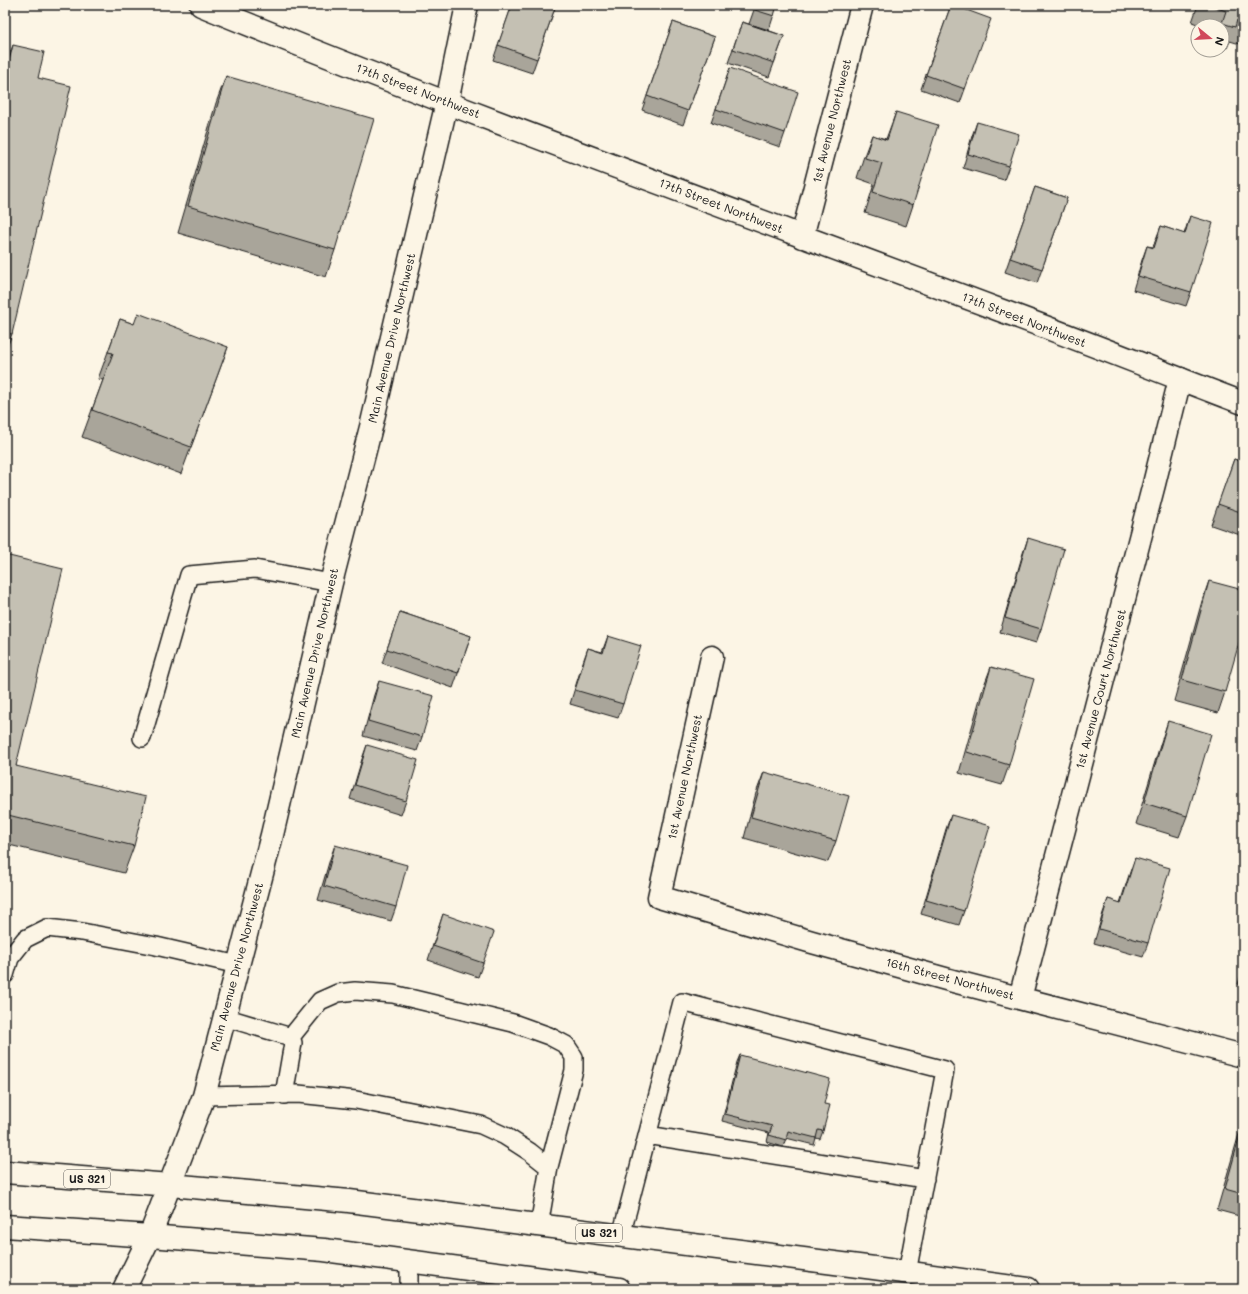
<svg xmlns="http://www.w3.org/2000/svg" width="1248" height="1294" font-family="Mali,sans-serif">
  <rect width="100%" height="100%" fill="#fcf5e5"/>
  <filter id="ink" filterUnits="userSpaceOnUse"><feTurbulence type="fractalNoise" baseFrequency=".025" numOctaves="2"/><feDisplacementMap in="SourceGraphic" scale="8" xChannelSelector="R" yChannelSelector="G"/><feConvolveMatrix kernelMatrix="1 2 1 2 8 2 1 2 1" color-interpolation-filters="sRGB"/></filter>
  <g filter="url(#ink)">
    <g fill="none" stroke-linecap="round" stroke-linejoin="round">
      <defs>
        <path id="service" d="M142 738 189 575 255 569 331 583
          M5 975 10 958 25 939 47 928 82 932 156 946 238 965
          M224 1017 291 1037 293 1043 284 1095
          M291 1037 320 1001 338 993 355 991 393 994 513 1023 549 1036 566 1045 574 1057V1070L549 1167
          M204 1096 298 1094 356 1100 481 1125 505 1136 530 1152 549 1167 539 1226
          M647 1135 925 1179
          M621 1236 682 1002 945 1070 907 1273
          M409 1289V1261"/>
        <path id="minor" d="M802 237 862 5
          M712 657 659 897 812 942 953 981 1243 1056
          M1020 998 1154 484 1180 379
          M124 1289 150 1236 204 1096 272 835 331 583 371 427 447 102 467 5"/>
        <path id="tertiary" d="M201 5C463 113 731 209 997 309 1079 339 1161 372 1243 403"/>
        <path id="trunk" d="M5 1172 170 1185 349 1201 874 1268 1028 1289
          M5 1226 150 1236 324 1250 619 1289"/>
      </defs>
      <!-- service casing -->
      <use href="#service" stroke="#1c1c1c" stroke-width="20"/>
      <!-- minor casing -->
      <use href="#minor" stroke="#1c1c1c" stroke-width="25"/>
      <!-- tertiary casing -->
      <use href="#tertiary" stroke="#1c1c1c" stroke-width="25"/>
      <!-- trunk casing -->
      <use href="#trunk" stroke="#1c1c1c" stroke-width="25"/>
      <!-- service -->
      <use href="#service" stroke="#fcf5e5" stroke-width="17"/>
      <!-- minor -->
      <use href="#minor" stroke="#fcf5e5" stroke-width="22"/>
      <!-- tertiary -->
      <use href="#tertiary" stroke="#fcf5e5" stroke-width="22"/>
      <!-- trunk -->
      <use href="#trunk" stroke="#fcf5e5" stroke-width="22"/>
    </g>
    <!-- wall -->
    <path fill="#a9a59a" stroke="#1c1c1c" d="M512 5H556L532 73 493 60Z
      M748 5H777L769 30 753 25 784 36 769 77 728 63 742 22 749 24 755 7Z
      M951 5 965 89 960 103 921 89Z
      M1198 5H1243V45L1230 41 1227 48 1222 46V26H1202L1192 22Z
      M673 22 715 37 683 125 642 110Z
      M13 45 38 78 12 334 5 353V66Z
      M730 68 785 133 780 147 711 123Z
      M226 76 335 250 326 277 178 233 216 103Z
      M896 112 913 205 906 226 865 213 874 184 857 178 864 156 872 135 886 139Z
      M977 122 1009 166 1004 180 963 168 972 136Z
      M1035 187 1067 198 1037 283 1005 272Z
      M1190 216 1191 292 1186 306 1133 290 1142 260 1147 246 1153 247 1161 226 1184 234Z
      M120 319 134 324 228 347 181 474 82 437 103 380 98 379Z
      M1234 459 1243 462V536L1211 525Z
      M1028 538 1041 629 1036 643 1000 632 1023 553Z
      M5 555 16 766 134 846 124 873 5 844Z
      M1209 581 1225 692 1218 713 1174 701 1202 601Z
      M400 612 471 636 453 688 382 663Z
      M608 636 623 704 618 718 570 704 583 662 588 648 602 652Z
      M991 667 1009 765 1002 785 959 773 983 688Z
      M379 681 422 737 417 751 363 736 374 695Z
      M1168 721 1187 816 1179 837 1136 824 1161 742Z
      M367 745 406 801 401 815 350 799 362 759Z
      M764 772 836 841 828 862 744 838 756 793Z
      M951 815 964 911 959 925 921 914 946 829Z
      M335 845 396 907 391 921 318 900 330 859Z
      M1135 858 1148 943 1143 957 1094 943 1103 913 1108 899 1120 903 1130 872Z
      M443 914 483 963 478 977 428 960Z
      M1243 969V986L1238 984Z
      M740 1055 824 1104 823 1131 820 1139 816 1138 814 1145 786 1138 783 1147 767 1142 769 1133 722 1121 737 1062Z
      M1243 1120V1217L1217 1210Z"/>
    <!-- building -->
    <path fill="#c4c0b3" stroke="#1c1c1c" d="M512 5H556L537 59 498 45Z
      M756 5H777L774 16 755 10Z
      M951 5H953L991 19 965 89 926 75Z
      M1209 5H1243V22L1237 20 1235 27 1222 23 1226 11Z
      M673 22 715 37 688 111 647 96Z
      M742 22 784 36 774 63 733 49Z
      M13 45 44 52 38 78 71 86 12 334 5 333V72L6 73Z
      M730 68 798 92 785 133 716 109Z
      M226 76 374 119 335 250 188 206Z
      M896 112 938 125 913 205 873 192 882 163 865 158 872 135 887 140Z
      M977 122 1019 134 1009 166 968 154Z
      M1035 187 1067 198 1042 269 1010 258Z
      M1190 216 1213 223 1191 292 1138 276 1147 246 1154 248 1161 226 1185 234Z
      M138 313 228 347 191 447 92 410 113 353 108 352 120 319 134 324Z
      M1234 459 1243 462V513L1218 504Z
      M1028 538 1064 549 1041 629 1005 618Z
      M5 555 63 569 16 766 146 797 134 846 8 815 5 827Z
      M1209 581 1243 590V629L1225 692 1182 680Z
      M400 612 471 636 458 673 387 649Z
      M608 636 641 646 623 704 575 690 588 648 603 653Z
      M991 667 1034 679 1009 765 967 752Z
      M379 681 434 696 422 737 368 721Z
      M1168 721 1211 734 1187 816 1144 803Z
      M367 745 418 760 406 801 355 785Z
      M764 772 849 796 836 841 751 817Z
      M951 815 990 826 964 911 926 900Z
      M335 845 407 865 396 907 324 886Z
      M1135 858 1170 868 1148 943 1099 929 1108 899 1121 903Z
      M443 914 494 932 483 963 433 946Z
      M740 1055 830 1079 824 1104 830 1105 823 1131 818 1130 816 1138 788 1131 786 1140 769 1135 772 1126 725 1114Z
      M1243 1125V1194L1225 1189Z"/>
  </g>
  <g text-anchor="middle" stroke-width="3" stroke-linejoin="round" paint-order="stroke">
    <!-- shield labels -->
    <g fill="#fcf5e5" stroke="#5f5d58" stroke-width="1">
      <rect x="64" y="1170" width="46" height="18" rx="3"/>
      <rect x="576" y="1224" width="46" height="18" rx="3"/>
    </g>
    <g font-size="11" font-weight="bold" fill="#1c1c1c">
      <text x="87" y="1183">US 321</text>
      <text x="599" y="1237">US 321</text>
    </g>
    <!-- street labels -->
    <g font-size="12" fill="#1c1c1c" stroke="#fcf5e5">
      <text transform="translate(418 91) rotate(21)" y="4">17th Street Northwest</text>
      <text transform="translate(832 121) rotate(-76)" y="4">1st Avenue Northwest</text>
      <text transform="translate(721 206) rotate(21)" y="4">17th Street Northwest</text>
      <text transform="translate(1024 320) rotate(21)" y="4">17th Street Northwest</text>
      <text transform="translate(392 338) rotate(-77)" y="4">Main Avenue Drive Northwest</text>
      <text transform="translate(315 653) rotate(-77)" y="4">Main Avenue Drive Northwest</text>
      <text transform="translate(1101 689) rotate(-75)" y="4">1st Avenue Court Northwest</text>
      <text transform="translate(685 777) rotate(-78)" y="4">1st Avenue Northwest</text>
      <text transform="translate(237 967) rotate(-75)" y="4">Main Avenue Drive Northwest</text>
      <text transform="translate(950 979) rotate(15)" y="4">16th Street Northwest</text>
    </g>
  </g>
  <!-- margin -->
  <rect width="1248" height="1294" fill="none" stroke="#fcf5e5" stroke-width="20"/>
  <rect x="10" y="10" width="1228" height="1274" fill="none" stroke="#1c1c1c" stroke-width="1.5" filter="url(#ink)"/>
  <!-- north arrow -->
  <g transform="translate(1210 38) rotate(108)"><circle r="19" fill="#fcf5e5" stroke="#a29e95"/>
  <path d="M0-3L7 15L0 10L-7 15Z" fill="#d1495b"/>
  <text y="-6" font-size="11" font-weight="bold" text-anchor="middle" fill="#1c1c1c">N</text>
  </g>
</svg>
